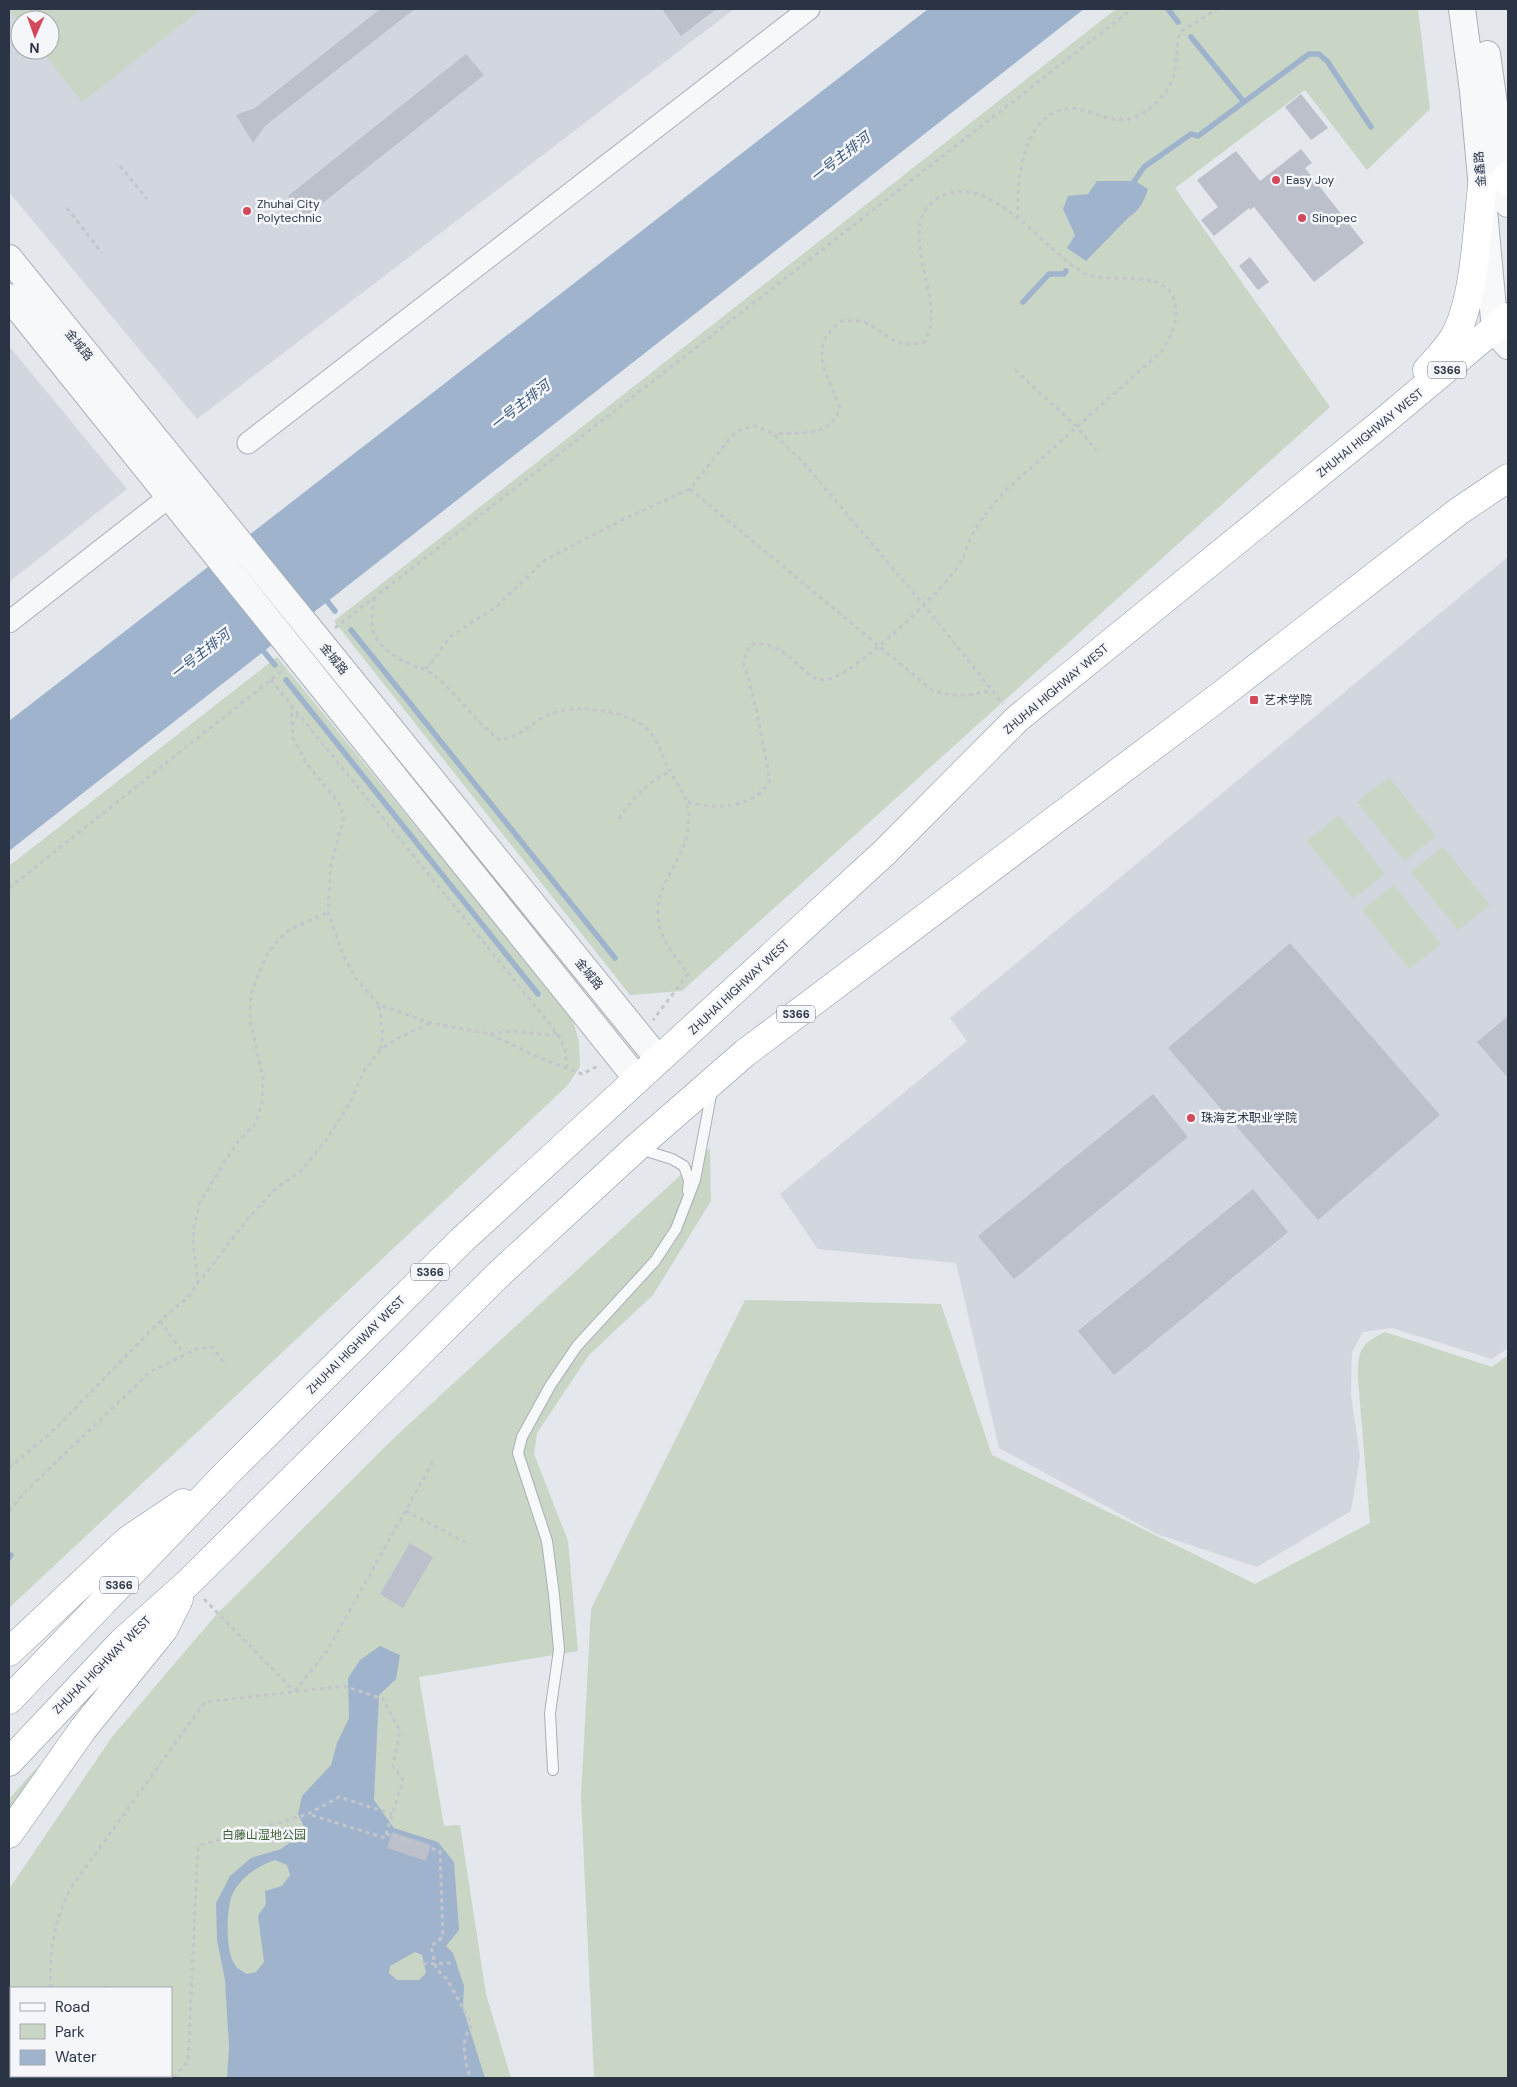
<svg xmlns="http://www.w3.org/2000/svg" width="1517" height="2087" font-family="'DM Sans','Noto Sans SC',sans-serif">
  <rect width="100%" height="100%" fill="#e4e7ec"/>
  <!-- built -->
  <path fill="#d2d6de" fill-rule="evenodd" d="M9 9H734L197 419 9 192ZM20 20H50V50H20Z
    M9 346 127 489 9 582Z
    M1508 557V1348L1492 1359 1392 1328 1363 1332 1352 1352 1351 1395 1360 1457 1351 1511 1257 1567 1157 1534 999 1448 956 1263 818 1249 780 1194 967 1041 950 1018Z"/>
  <!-- green -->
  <path fill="#c9d6c5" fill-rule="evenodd" d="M9 9H201L82 102 41 50H50V20H20V24Z
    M1116 9H1418L1430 109 1367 170 1305 90 1175 188 1330 407 682 991 630 995 334 621Z
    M277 657 572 1017 579 1042 580 1067 567 1086 9 1608V866Z
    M1389 777 1436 836 1404 861 1357 802Z
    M1339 815 1385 874 1353 899 1307 841Z
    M1443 847 1490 905 1458 930 1411 872Z
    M1394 885 1441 944 1409 969 1362 910Z
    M710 1148 711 1201 653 1295 589 1355 537 1433 534 1454 568 1541 578 1651 419 1677 444 1826 460 1825 486 1994 511 2078H9V1889L112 1737 216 1615 395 1437ZM11 1988H171V2076H11Z
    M745 1300 941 1304 992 1455 1255 1584 1370 1523 1358 1379C1358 1350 1359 1345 1385 1332L1492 1367 1508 1355V2078H594L581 1797 591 1609Z
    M41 1763 9 1813V1799Z"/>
  <!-- water -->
  <path fill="#9fb4cc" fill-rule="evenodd" d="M928 9H1084L9 851V721Z
    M1097 181H1135L1148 189C1145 200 1139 211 1129 217L1086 261 1067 248 1075 235 1063 209 1068 196 1088 194Z
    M380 1646 400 1655 396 1679 379 1695 374 1800 394 1828 438 1842 454 1862 459 1930 446 1946 453 1953 464 1986 463 2008 485 2078H227L229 2047 225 1980 217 1940 216 1903 230 1876 251 1858 281 1849 306 1831 298 1814 302 1796 331 1765 337 1743 349 1718 348 1678 360 1660ZM275 1860 287 1865 290 1875 282 1886 265 1891 266 1904 258 1916 264 1962 256 1972 247 1974C243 1972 237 1968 235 1965 225 1952 226 1907 233 1893 242 1876 258 1866 275 1860ZM415 1952 422 1955 426 1973 419 1980H397L389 1973 390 1966Z"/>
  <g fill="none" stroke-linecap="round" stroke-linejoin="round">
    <!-- stream -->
    <path stroke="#9fb4cc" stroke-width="5.5" d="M1168 9 1178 22
      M1191 37 1244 102
      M1131 186 1144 167 1191 134 1198 136 1309 54H1319L1327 61 1371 127
      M1023 302 1049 274H1064L1066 271
      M323 596 335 611
      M351 630 615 958
      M260 647 275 665
      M286 680 538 994
      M9 1558 11 1555"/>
  </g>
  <!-- building -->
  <path fill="#bbc0ca" d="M380 9H415L266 125 253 143 236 115 255 108Z
    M662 9H716L681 36Z
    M466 54 484 75 305 217 288 196Z
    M1301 94 1328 128 1311 140 1285 107Z
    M1301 149 1312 163 1305 168 1364 243 1314 282 1254 207 1250 210 1249 208 1214 236 1201 220 1218 207 1197 180 1236 151 1260 181Z
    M1250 257 1269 282 1258 290 1239 266Z
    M1290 943 1440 1115 1318 1220 1168 1048Z
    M1508 1016V1078L1477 1042Z
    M1153 1094 1188 1137 1014 1279 978 1236Z
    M1253 1189 1288 1232 1114 1375 1078 1331Z
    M410 1543 433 1557 403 1608 380 1594Z
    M392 1832 431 1845 426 1861 387 1848Z"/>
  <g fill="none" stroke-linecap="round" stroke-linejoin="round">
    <defs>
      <path id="service" d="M640 1149 672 1159 684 1166 689 1180 688 1191
        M553 1770 550 1713 559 1650 554 1595 547 1541 518 1453 522 1437 550 1386 577 1346 655 1261 676 1229 695 1180 712 1090"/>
      <path id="minor" d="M248 443 809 9
        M9 622 169 497"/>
      <path id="tertiary" d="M1462 9 1473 91 1495 330 1508 346
        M1487 54 1508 204
        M9 258 659 1060
        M9 297 637 1079"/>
      <path id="trunk" d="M1506 177 1508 181
        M1427 370C1436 360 1447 349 1454 337 1475 301 1477 228 1482 186
        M9 1652 128 1540 183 1503
        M9 1700 229 1471 462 1240 885 852 1017 719 1384 421 1508 317
        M9 1762 122 1642 188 1583 499 1274 636 1148 745 1053 1216 699 1459 511 1508 478
        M9 1834 83 1729 164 1629 179 1599"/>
    </defs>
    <!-- service casing -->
    <use href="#service" stroke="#a9aeb7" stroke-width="12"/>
    <!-- minor casing -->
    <use href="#minor" stroke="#a9aeb7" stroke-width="23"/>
    <!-- tertiary casing -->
    <use href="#tertiary" stroke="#a9aeb7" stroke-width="28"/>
    <!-- trunk casing -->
    <use href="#trunk" stroke="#8b94a3" stroke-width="29"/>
    <!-- path -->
    <path stroke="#c2c5cb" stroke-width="3" stroke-dasharray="4 4" stroke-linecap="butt" d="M120 166 147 199
      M67 208 102 253
      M1018 218C1016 183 1022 116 1066 109 1084 106 1102 119 1119 120 1140 121 1160 102 1170 85 1178 70 1175 48 1180 32L1217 9
      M1015 370 1076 426 1096 450
      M690 489 933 691C955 697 970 696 992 690
      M374 598C373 610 369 625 375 636 382 650 400 660 414 666 419 667 424 668 428 671 456 690 472 720 500 740 519 738 530 724 546 716 557 710 571 709 583 709 605 710 635 715 650 732 660 744 663 760 671 773 684 796 691 800 688 829 685 856 662 878 658 906 655 933 673 954 688 974L653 1020
      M335 628 1132 9
      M426 669 451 636 496 607 545 560 626 518 690 489 731 437 741 429 756 426 774 434 803 462 923 604 1003 704
      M271 680 557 1033 565 1048 567 1067
      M291 705 293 738 307 764 339 803 344 817 331 863 328 912 344 957 357 980 379 1005 431 1023 490 1034 540 1058 582 1074 600 1065
      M292 725 299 714
      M688 802C715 810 756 808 770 780L756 708 744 663 746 651 753 644C789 640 803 682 825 680 852 678 947 587 961 562 965 554 967 545 971 537 980 520 992 506 1005 491L1163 350C1173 333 1182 312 1171 293 1157 270 1105 284 1084 273 1045 252 991 170 940 197 894 222 939 288 930 328 929 333 926 338 924 342 895 349 892 337 870 325 862 320 851 321 842 321 804 347 829 376 840 408 830 438 801 432 774 434
      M619 819C634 796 646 784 670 771
      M9 888 282 671
      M379 1006 383 1035 380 1049
      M490 1034 512 1031 549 1035 557 1033
      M198 1284 193 1243 194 1227 200 1202 236 1144 256 1123 262 1103 263 1079 250 1020 251 994 258 975 269 951 287 931 328 912
      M160 1321 184 1354
      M9 1468 53 1431 162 1319 186 1299 246 1221 275 1189 301 1171 327 1139 350 1103 364 1071 380 1050 396 1039 431 1023
      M9 1511 23 1494 150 1372 196 1349 212 1347 226 1365
      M406 1511 465 1542
      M204 1599 294 1691
      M295 1691 327 1651 435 1458
      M386 1834 440 1851 443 1937 431 1946 436 1969 447 1979 471 2023C471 2030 467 2032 465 2038 463 2052 466 2065 470 2078
      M423 1964 454 1963
      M51 1988C49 1950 54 1923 70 1889L205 1702 344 1686 383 1699 400 1731 393 1766 403 1780 385 1838 308 1814
      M106 1988 107 1986
      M38 2078 40 2076
      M174 2078 188 2061 198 1846 308 1814 339 1797 392 1814"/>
    <!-- service -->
    <use href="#service" stroke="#f7f8fa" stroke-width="10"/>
    <!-- minor -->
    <use href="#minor" stroke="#f7f8fa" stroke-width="21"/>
    <!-- tertiary -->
    <use href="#tertiary" stroke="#f7f8fa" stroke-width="26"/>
    <!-- trunk -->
    <use href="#trunk" stroke="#fff" stroke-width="28"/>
  </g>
  <!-- markers -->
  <g fill="#d1495b" stroke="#f4f6f9" stroke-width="2">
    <circle cx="1276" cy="180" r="5"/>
    <circle cx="247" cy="211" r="5"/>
    <circle cx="1302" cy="218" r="5"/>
    <rect x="1249" y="695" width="10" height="10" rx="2.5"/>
    <circle cx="1191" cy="1118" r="5"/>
  </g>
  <g text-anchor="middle" stroke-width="5" stroke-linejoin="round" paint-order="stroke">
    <!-- shield labels -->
    <g fill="#f4f6f9" stroke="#676e7b" stroke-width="1">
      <rect x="1428" y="361.5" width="38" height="17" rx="4"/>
      <rect x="777" y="1005.5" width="38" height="17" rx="4"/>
      <rect x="411" y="1263.5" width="38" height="17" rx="4"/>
      <rect x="100" y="1576.5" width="38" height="17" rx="4"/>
    </g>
    <g font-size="11" font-weight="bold" fill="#2b3445">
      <text x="1447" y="374">S366</text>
      <text x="796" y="1018">S366</text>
      <text x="430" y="1276">S366</text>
      <text x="119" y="1589">S366</text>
    </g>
    <!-- street labels -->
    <g font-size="12" fill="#2b3445" stroke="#f4f6f9">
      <text transform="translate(1480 169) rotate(-95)" y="4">金鑫路</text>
      <text transform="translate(79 345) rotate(51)" y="4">金城路</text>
      <text transform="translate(1370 433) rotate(-39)" y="4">ZHUHAI HIGHWAY WEST</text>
      <text transform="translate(334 659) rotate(51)" y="4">金城路</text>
      <text transform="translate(1056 689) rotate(-40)" y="4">ZHUHAI HIGHWAY WEST</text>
      <text transform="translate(589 974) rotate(51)" y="4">金城路</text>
      <text transform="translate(739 987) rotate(-43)" y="4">ZHUHAI HIGHWAY WEST</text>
      <text transform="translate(356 1345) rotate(-45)" y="4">ZHUHAI HIGHWAY WEST</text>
      <text transform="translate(102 1665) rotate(-45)" y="4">ZHUHAI HIGHWAY WEST</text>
    </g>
    <!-- poi labels -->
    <g font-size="12" fill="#2b3445" stroke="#f4f6f9" text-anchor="start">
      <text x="1286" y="184">Easy Joy</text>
      <text x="257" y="208">Zhuhai City<tspan x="257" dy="14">Polytechnic</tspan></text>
      <text x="1312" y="222">Sinopec</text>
      <text x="1264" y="704">艺术学院</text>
      <text x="1201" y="1122">珠海艺术职业学院</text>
    </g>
    <!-- park labels -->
    <g font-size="12" fill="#3f6138" stroke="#f4f6f9">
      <text x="264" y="1839">白藤山湿地公园</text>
    </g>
    <!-- water labels -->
    <g font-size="14" font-style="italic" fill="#34527a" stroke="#f4f6f9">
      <text transform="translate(840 157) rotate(-38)" y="5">一号主排河</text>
      <text transform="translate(520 405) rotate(-38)" y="5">一号主排河</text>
      <text transform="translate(200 654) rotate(-38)" y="5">一号主排河</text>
    </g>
  </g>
  <!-- border -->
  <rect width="1517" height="2087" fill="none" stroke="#2b3445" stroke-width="20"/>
  <!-- legend -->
  <rect x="10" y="1987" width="162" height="90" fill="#f4f6f9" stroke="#a4a8b1"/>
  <rect x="20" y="2003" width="25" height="8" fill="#f7f8fa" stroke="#a4a8b1"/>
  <text x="55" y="2012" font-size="15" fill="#2b3445">Road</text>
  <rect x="20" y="2024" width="25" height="15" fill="#c9d6c5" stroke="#a4a8b1"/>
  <text x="55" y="2037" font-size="15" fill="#2b3445">Park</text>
  <rect x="20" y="2050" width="25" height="15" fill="#9fb4cc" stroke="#a4a8b1"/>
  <text x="55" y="2062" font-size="15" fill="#2b3445">Water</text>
  <!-- north arrow -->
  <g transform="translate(35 35) rotate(182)"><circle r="24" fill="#f4f6f9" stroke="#a4a8b1"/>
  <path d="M0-4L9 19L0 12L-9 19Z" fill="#d1495b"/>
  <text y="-8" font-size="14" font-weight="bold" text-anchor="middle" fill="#2b3445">N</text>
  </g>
</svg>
